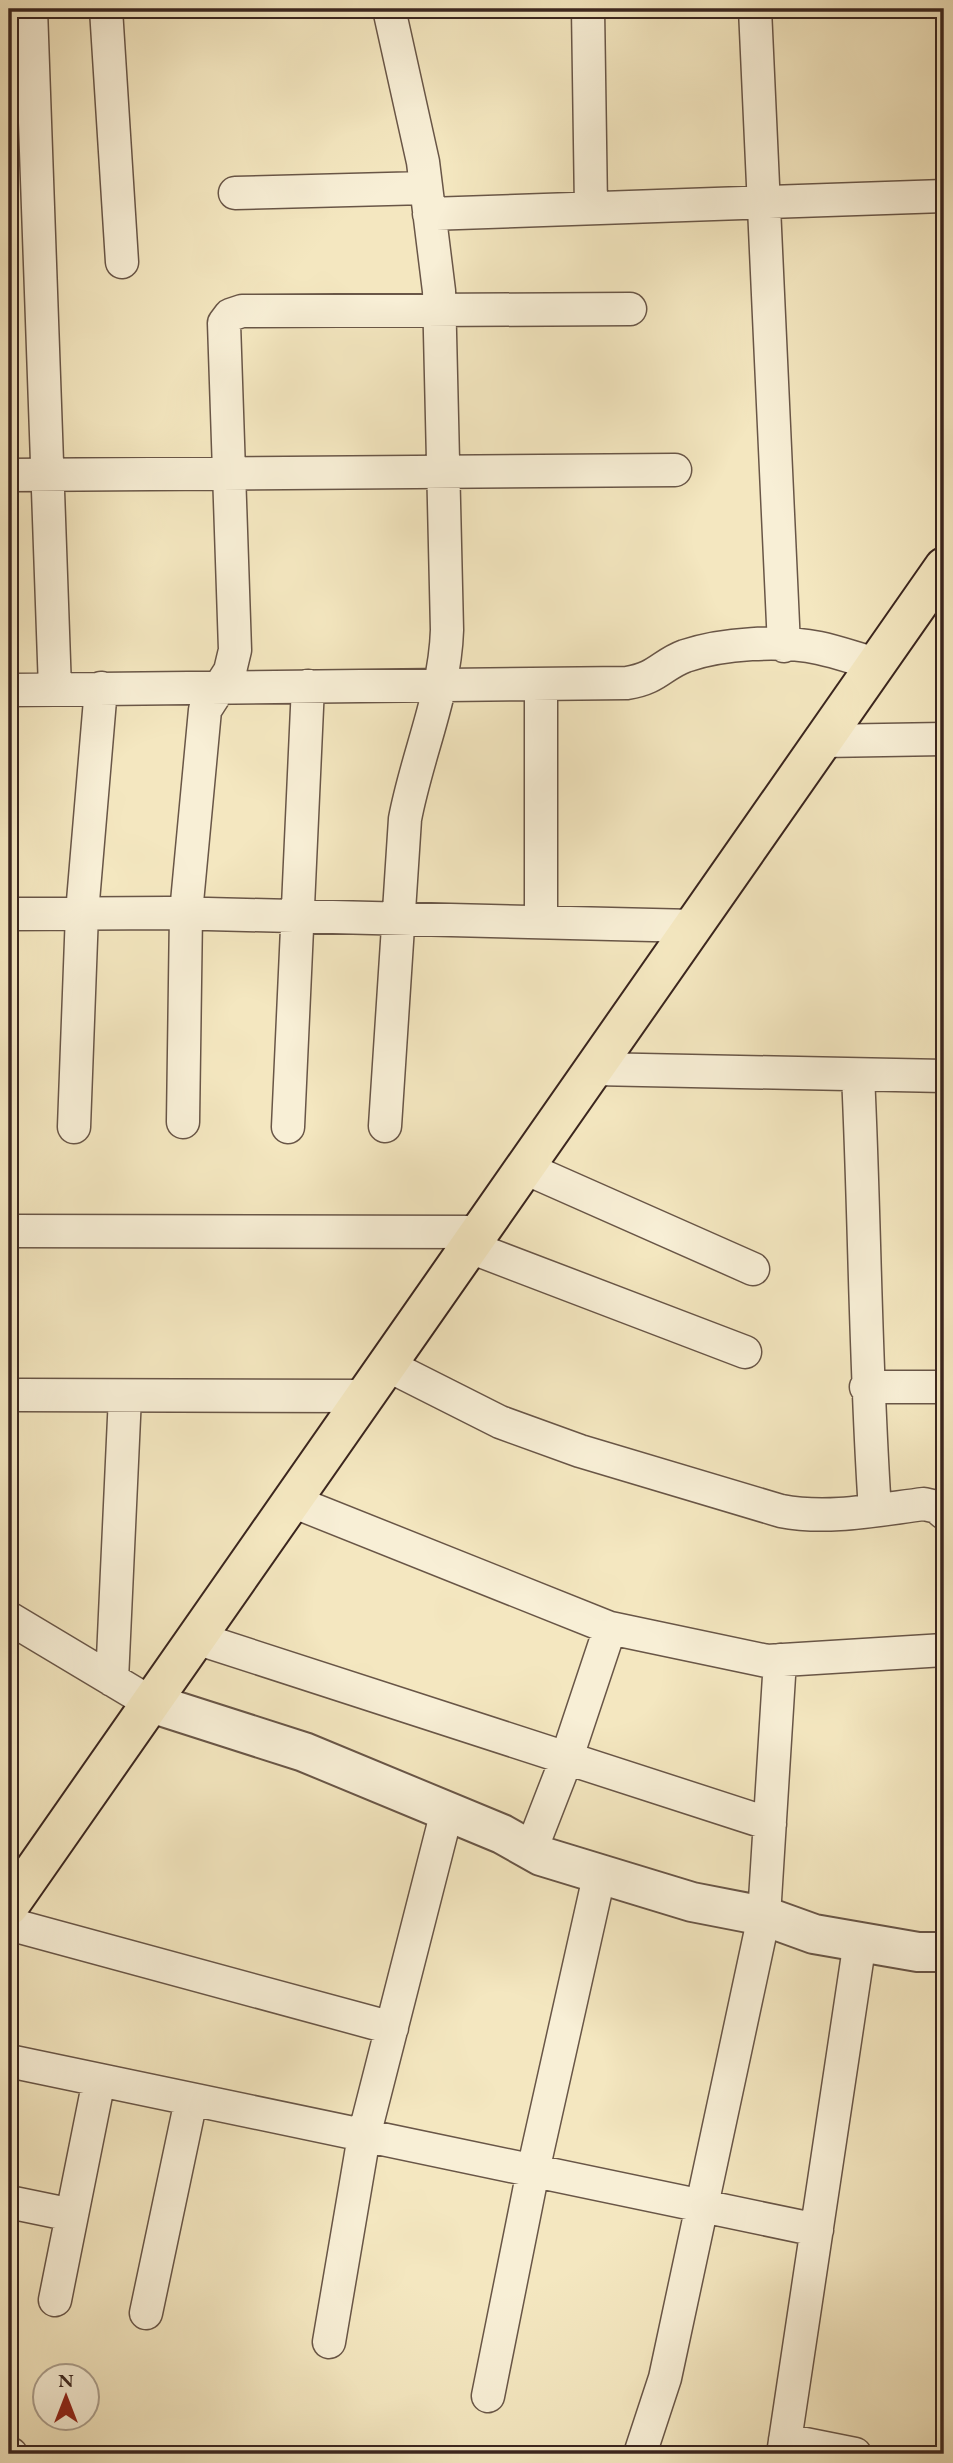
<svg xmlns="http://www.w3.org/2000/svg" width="953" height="2463" font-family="'EB Garamond',serif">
  <rect width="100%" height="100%" fill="#f4e7c0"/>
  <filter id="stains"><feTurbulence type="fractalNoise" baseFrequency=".00286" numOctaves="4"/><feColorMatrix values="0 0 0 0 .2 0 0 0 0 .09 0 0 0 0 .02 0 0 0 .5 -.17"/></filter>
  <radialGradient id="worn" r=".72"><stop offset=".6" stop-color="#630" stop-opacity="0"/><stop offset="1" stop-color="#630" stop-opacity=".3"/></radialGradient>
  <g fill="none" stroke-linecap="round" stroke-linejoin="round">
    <defs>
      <path id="minor" d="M31 9 55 689
        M106 9 122 262
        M588 9 591 208
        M755 9 784 646
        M235 193 426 188
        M429 214 944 196
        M9 475 675 470
        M541 685V922
        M9 690 627 683C658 678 661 665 685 656 723 643 780 640 819 648 838 652 857 659 876 664
        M823 741 944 739
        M9 914 169 913 694 926
        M594 1069 944 1076
        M858 1075C865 1220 865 1365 875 1510
        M183 1122 186 913 205 710 230 671 235 650 224 323 230 315 242 311 630 309
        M385 1126 405 819C417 755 445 695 447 630L439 291 423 162 389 9
        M74 1127 82 913 101 688
        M288 1127 308 686
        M525 1168 753 1269
        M9 1231 479 1232
        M470 1247 745 1352
        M387 1365 500 1422 580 1451 781 1511C828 1520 876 1510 924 1504L937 1507 944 1513
        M866 1387H944
        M20 1395 365 1396
        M292 1501 610 1628 767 1661 944 1650
        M9 1618 151 1703
        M196 1638 770 1824
        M112 1680 125 1396
        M531 1850 566 1760 610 1628
        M9 1924 392 2028
        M9 2061 817 2230
        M9 2202 72 2215
        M55 2300 99 2080
        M146 2313 191 2100
        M329 2342 364 2136 447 1811
        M488 2396 533 2171 600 1872
        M785 2440 855 2454
        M9 2453 11 2454
        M640 2454 665 2378 764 1916 780 1660
        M783 2454 860 1941"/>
      <path id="tertiary" d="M151 1703 304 1752 502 1834 541 1856 692 1902 764 1916 814 1934 918 1952H944"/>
      <path id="primary" d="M9 1906 944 567"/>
    </defs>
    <!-- minor casing -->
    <use href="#minor" stroke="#695647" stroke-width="35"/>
    <!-- tertiary casing -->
    <use href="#tertiary" stroke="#695647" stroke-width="42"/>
    <!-- primary casing -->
    <use href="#primary" stroke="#3b261f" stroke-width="42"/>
    <!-- minor -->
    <use href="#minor" stroke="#f8efd6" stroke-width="32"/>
    <!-- tertiary -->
    <use href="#tertiary" stroke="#f8efd6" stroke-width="38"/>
    <!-- primary -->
    <use href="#primary" stroke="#f4e7c0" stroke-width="38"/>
  </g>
  <!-- margin -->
  <rect width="953" height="2463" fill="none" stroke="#f4e7c0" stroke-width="35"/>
  <rect x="10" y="10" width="932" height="2442" fill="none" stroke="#3b261f" stroke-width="3.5"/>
  <rect x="18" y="18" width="918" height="2428" fill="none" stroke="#3b261f" stroke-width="2"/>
  <!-- north arrow -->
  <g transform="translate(66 2397)"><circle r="33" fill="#f8efd6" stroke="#ac9f8d" stroke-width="2"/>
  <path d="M0-5L12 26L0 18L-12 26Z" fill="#8f2418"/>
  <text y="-10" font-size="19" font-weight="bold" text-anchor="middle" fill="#3b261f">N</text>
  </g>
  <rect width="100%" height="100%" filter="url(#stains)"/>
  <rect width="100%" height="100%" fill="url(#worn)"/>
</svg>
